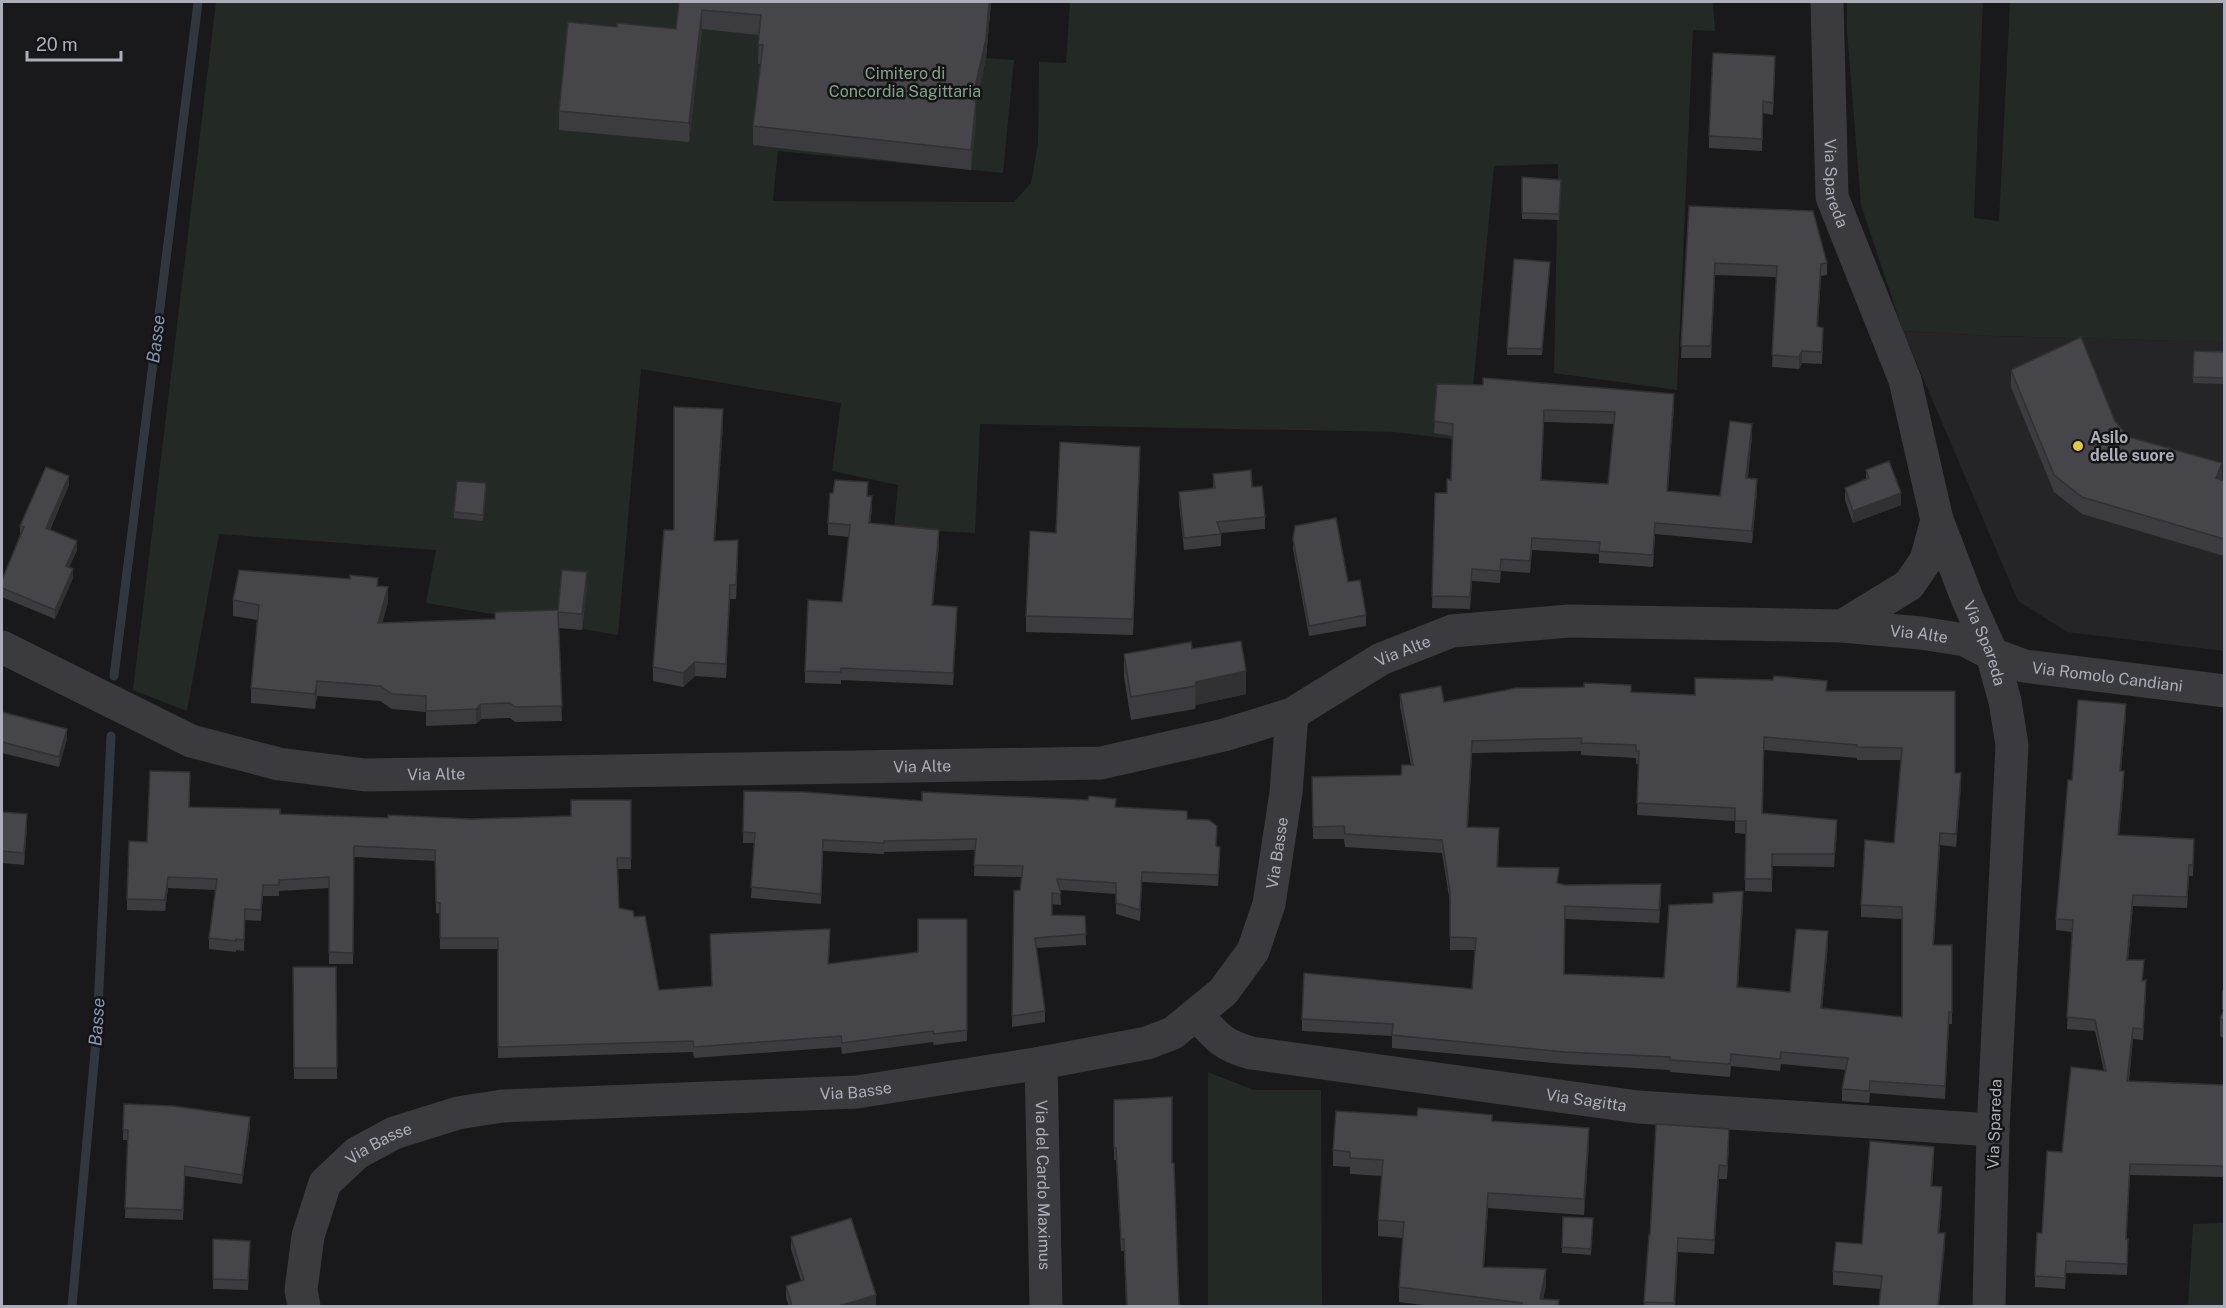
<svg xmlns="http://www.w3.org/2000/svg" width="2226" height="1308" font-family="'Public Sans',sans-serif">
  <rect width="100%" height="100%" fill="#19181a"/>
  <!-- built -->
  <path fill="#252527" d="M1903 331 1994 336 2224 342V651L2067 632 2018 601Z"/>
  <!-- green -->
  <path fill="#232a25" d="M216 2H991L986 58 1014 60 1003 173 778 151 773 201 1014 202 1031 183 1038 144 1039 62 1066 63 1070 2H1713L1715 31 1693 30 1677 390 1554 373 1558 164 1494 166 1468 441 1395 432 980 424 975 533 894 529 898 485 832 471 841 403 641 369 618 635 426 603 436 550 219 534 187 711 133 690Z
    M1847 2H1983L1974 218 1999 221 2010 2H2224V342L1994 336 1903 331 1861 205 1847 31Z
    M1208 1072 1254 1090H1321L1322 1306H1208Z
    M2224 1223V1306H2188L2193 1224Z"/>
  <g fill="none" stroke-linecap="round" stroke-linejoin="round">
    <!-- stream -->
    <path stroke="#31373f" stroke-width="9" d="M114 676 198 2
      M72 1306 97 1030 111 736"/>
    <!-- minor -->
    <g stroke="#3a3a3f" stroke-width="33">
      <path id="s1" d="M1827 2 1832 197 1905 380 1937 520 1967 598 1992 654 2005 701 2012 745 1993 1130 1989 1306"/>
      <path d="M1842 626 1909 585 1926 560 1937 520"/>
      <path id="s2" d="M2 647 191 741 279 764 365 775 1101 763 1224 735 1292 714 1381 659 1452 631 1569 621 1842 626 1921 633 1965 640 1992 654 2024 666 2224 691"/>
      <path id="s3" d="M1197 1015C1217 1037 1222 1045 1251 1053L1638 1107 1993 1130"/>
      <path id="s4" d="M1041 1063 1046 1306"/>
      <path id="s5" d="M304 1306 301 1290 308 1236 325 1183 357 1153 394 1133 458 1113 502 1106 857 1092 1041 1063 1147 1043 1173 1033 1223 992 1253 951 1269 904 1286 793 1292 714"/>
    </g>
  </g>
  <!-- wall -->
  <path fill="#3c3c40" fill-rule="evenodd" d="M679 2H991L986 58 976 102V120L971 170 753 145V126L760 64H758L759 35 702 29 689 142 559 130V111L617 27 676 29Z
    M1775 69 1773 115 1763 113 1762 151 1709 148V136Z
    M1522 177 1561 180 1559 220 1522 219Z
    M1689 206 1827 263V275L1821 276 1818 326 1823 340 1822 364 1802 363 1799 369 1772 367 1776 277 1715 275 1711 358H1681Z
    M1550 268 1542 355H1507V348Z
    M2194 351 2224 352V384L2193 383Z
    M2011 370 2115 421 2129 437 2224 481V556L2082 514 2054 492 2011 387Z
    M1437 384 1674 406 1668 491 1720 496 1752 436 1748 478 1757 491 1752 543 1655 534 1653 567 1599 563V554L1532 550 1530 573 1501 571 1500 583 1472 581 1470 609 1432 608 1435 493H1447L1451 480 1452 436 1434 433ZM1544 422 1614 424 1608 484 1541 480Z
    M723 424 715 541 738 554 736 599H730L726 678 695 676 683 687 653 681V667L674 530Z
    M1140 463 1133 635 1026 632V616L1056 533Z
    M1866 470 1901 505 1853 523 1845 500V488L1866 479Z
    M1213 474 1252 487 1265 517V529L1221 533V546L1184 550 1179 504V492L1213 489Z
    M69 485 50 530 77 550 69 567 73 578 55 619 2 597V580L20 535V526Z
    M486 489 483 521 454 518V512Z
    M868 496 872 508 870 523 939 543 933 605 957 619 953 685 841 680V684L805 683V671L842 602 849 537 828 535V523Z
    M1293 539 1348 582 1366 615V626L1309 636 1293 549Z
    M378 586 388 602 382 623 495 619 558 610 587 587 582 630 559 628 562 721 515 722 510 718 481 719 476 724 426 726V712L392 709 380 701 317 696 315 709 251 703V688L257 620 233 616V600Z
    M1192 649 1246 694 1196 705 1195 709 1131 720 1124 677V654Z
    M1827 691 1955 773 1961 786 1956 847 1940 845 1934 945H1952V1024H1949L1945 1099 1870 1093 1869 1103 1842 1101V1089L1846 1070 1781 1064 1780 1071 1731 1066 1730 1077 1670 1072V1070L1565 1064 1392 1048V1036L1302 1031V1019L1472 989 1475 950H1450V903L1442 853 1345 847 1344 839H1313L1312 777 1401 775 1411 765 1400 706V694L1444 702 1631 692 1695 695ZM1764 750 1857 758V760H1901L1894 843 1861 905V917L1902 919V1017L1822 1009 1828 944 1790 992 1738 987 1743 904 1664 978 1564 974 1565 919 1659 923 1661 897 1558 884 1498 867 1499 841 1468 827 1472 753 1581 751V755L1636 758V764H1639L1637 815 1735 821V833L1746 834 1745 891 1772 892V866L1834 867 1837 832 1763 813Z
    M2 712 67 739 59 767 2 753Z
    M2126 715 2121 771 2124 783 2119 835 2194 839 2193 876H2189L2187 908 2133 906 2128 960 2143 981 2146 992 2143 1040 2133 1039 2129 1081 2224 1085V1177L2130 1175 2126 1239 2128 1250 2127 1275 2066 1273 2065 1289 2035 1287V1276L2042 1233 2062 1152 2104 1071 2095 1031 2067 1029 2072 932 2056 930V919L2072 780Z
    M744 791 922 801 1116 807 1187 819 1216 846 1220 858 1218 886 1142 882 1140 921 1116 914V894L1060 890 1061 905 1052 904V915L1085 916 1086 945 1036 948 1045 1011V1022L1012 1027 1014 891 1020 890 1022 877 974 876 975 850 884 852V854L823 851 821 904 751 898 754 843H743Z
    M631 800V869H618L619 908 659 990 712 986 710 934 830 940 829 964 918 952 967 919V1041L934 1045 933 1042 842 1054 841 1047 694 1058 693 1052 498 1058V949H440V914L436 913 435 861 354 857 353 964H329V888L279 891V896H263L261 921 245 920 244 951 236 950V952L209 949V938L215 890 168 888 165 911 127 910V899L147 842 189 807 280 814 388 818 471 819 571 816Z
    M2 812 27 826 24 865 2 863Z
    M293 967H336L337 1079H294Z
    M2224 987V1039L2220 1036V1018L2224 1011 2222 1009V992Z
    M1114 1100 1172 1163 1179 1306H1126L1124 1251H1121L1116 1160H1114Z
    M124 1104 250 1127 242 1184 185 1176 183 1220 125 1218 128 1140H123Z
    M1492 1121 1589 1143 1584 1215 1488 1208 1484 1267 1546 1285 1543 1299 1559 1306H1431L1399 1302V1287L1403 1238 1378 1236V1220L1382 1176 1350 1174V1167L1333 1166V1150Z
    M1729 1143 1727 1179H1719L1714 1254 1678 1252 1675 1306H1644L1649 1235H1650Z
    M1934 1160 1932 1187 1942 1201 1939 1233 1945 1247 1881 1289 1833 1285V1271L1862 1244Z
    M1563 1217 1593 1224 1591 1255 1562 1253Z
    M791 1237 876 1306H789L786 1298V1286L801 1281 791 1249Z
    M250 1251 248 1290 213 1289V1279Z"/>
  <!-- shaded-wall -->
  <path fill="#313134" d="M989 2H991L986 58 976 102V120L971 170 972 100Z
    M702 10V29L689 142V123Z
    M1715 263V275L1711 358V346Z
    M1821 264V276L1817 338V326Z
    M1802 351V363L1799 369V357Z
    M1674 394V406L1667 503V491Z
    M723 409V424L714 555V541Z
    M1752 424V436L1746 490V478Z
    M1140 447V463L1133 635V619Z
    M2222 463V480L2216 478Z
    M69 476V485L46 537V528Z
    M1757 479V491L1752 543V531Z
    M1901 493V505L1853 523V511Z
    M872 496V508L869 535V523Z
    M1655 523V534L1653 567V555Z
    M939 530V543L932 617V605Z
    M738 540V554L736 599V585Z
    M77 541V550L66 575V566Z
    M73 569V578L55 619V610Z
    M587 572V587L582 630V614Z
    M730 585V599L726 678V664Z
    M388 587V602L378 638V623Z
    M957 607V619L953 685V673Z
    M695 662V676L683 687V673Z
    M1246 671V694L1196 705 1195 709 1196 682Z
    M317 681V696L315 709V694Z
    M481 704V719L476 724V709Z
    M2126 704V715L2120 782V771Z
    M67 729V739L59 767V757Z
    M1472 741V753L1467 839V827Z
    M2124 771V783L2118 846V835Z
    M1961 773V786L1956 847V834Z
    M27 814V826L24 865V853Z
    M1837 820V832L1834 867V854Z
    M1940 833V845L1933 958V945Z
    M168 877V888L165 911V900Z
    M1661 884V897L1659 923V910Z
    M1743 891V904L1737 1000V987Z
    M2133 895V906L2127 971V960Z
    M1828 931V944L1821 1021V1008Z
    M2146 980V992L2143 1040V1029Z
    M1949 1012V1024L1945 1099V1086Z
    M2133 1028V1039L2127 1092V1081Z
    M250 1117V1127L242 1184V1175Z
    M1589 1128V1143L1584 1215V1199Z
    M1729 1129V1143L1727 1179V1166Z
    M1934 1147V1160L1931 1200V1186Z
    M2130 1164V1175L2126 1250V1239Z
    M1719 1165V1179L1714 1254V1240Z
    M1942 1187V1201L1938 1246V1233Z
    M1488 1193V1208L1483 1283V1267Z
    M1945 1233V1247L1939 1306H1938Z
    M1678 1238V1252L1674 1306V1303Z
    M1546 1269V1285L1542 1306 1540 1299Z
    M876 1295V1306H839Z"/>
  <!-- building -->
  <path fill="#46464a" stroke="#313134" stroke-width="1.5" fill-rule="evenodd" d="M679 2H989L986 39 972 100 976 101 971 150 753 126 763 45H758L761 15 702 10 689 123 559 111 568 22 617 27V23L676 29Z
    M1713 53 1775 56 1773 103 1763 101 1762 139 1709 136Z
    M1522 177 1561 180 1559 214 1522 213Z
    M1689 206 1813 211 1827 263 1821 264 1817 326 1823 328 1822 352 1802 351 1799 357 1772 355 1777 266 1715 263 1711 346H1681Z
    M1514 259 1550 262 1542 349 1507 348Z
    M2081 337 2115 421 2129 437 2222 463 2216 478 2224 481V539L2082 497 2054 475 2011 370Z
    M2194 351 2224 352V378L2193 377Z
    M1483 378 1674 394 1667 491 1720 496 1730 421 1752 424 1746 478 1757 479 1752 531 1655 523 1653 555 1599 551 1600 542 1532 538 1530 561 1501 559 1500 571 1472 569 1470 597 1432 596 1435 493H1447V479L1451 480 1453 424 1434 421 1437 384 1483 385ZM1544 410 1615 412 1608 484 1541 480Z
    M674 407 723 409 714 541 738 540 736 585H730L726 664 695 662 683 673 653 667 664 530H674Z
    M1060 442 1140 447 1133 619 1026 616 1030 531 1056 533Z
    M1889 461 1901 493 1853 511 1845 488 1869 478 1866 470Z
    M46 467 69 476 46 528 77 541 66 566 73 569 55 610 2 588V580L24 527 20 526Z
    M1251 470 1252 487 1262 486 1265 517 1217 522 1221 534 1184 538 1179 492 1215 488 1213 474Z
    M835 480 868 482 867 496H872L869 523 939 530 932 605 957 607 953 673 841 668V672L805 671 808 600 842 602 850 525 828 523 830 493H833Z
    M457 481 486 483 483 515 454 512Z
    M1336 518 1348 582 1360 580 1366 615 1309 626 1293 539 1295 526Z
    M239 570 350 579V575L378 578 377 586 388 587 378 623 495 619V612L558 610 562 570 587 572 582 614 558 612 562 706 515 707 510 703 481 704 476 709 426 711V696L392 694 380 686 317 681 315 694 251 688 259 605 233 600Z
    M1241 641 1246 671 1196 682 1195 686 1131 697 1124 654 1191 642 1192 649Z
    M1774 676 1827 681 1826 691H1955V773H1961L1956 834 1940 833 1933 945H1952V1012H1949L1945 1086 1870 1081 1869 1091 1842 1089 1848 1058 1781 1052 1780 1059 1731 1054 1730 1064 1670 1060V1057L1565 1052 1392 1035 1393 1024 1302 1019 1304 973 1472 989 1476 938 1450 937V891L1442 840 1345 834 1344 826 1313 827 1312 777 1401 775 1402 765H1413L1400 694 1441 686 1444 702 1516 688 1584 687V683L1631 685V692L1695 695V678L1773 680ZM1764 737 1857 745V747L1902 748 1894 843 1865 840 1861 905 1902 907V1017L1821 1008 1828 931 1796 929 1790 992 1737 987 1743 891 1713 893V903L1669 905 1664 978 1564 974 1565 906 1659 910 1661 884 1565 885 1557 883 1559 868 1497 867 1499 828 1467 827 1472 741 1582 738 1581 743 1636 745V751H1639L1637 803 1735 808V821H1746L1745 879H1772V854H1834L1837 820 1762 813Z
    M2078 700 2126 704 2120 771H2124L2118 835 2194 839 2193 865H2189L2187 897 2133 895 2127 960H2144L2142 981 2146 980 2143 1029 2133 1028 2127 1081 2224 1085V1166L2130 1164 2126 1239H2128L2127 1264 2066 1261 2065 1278 2035 1276 2037 1233H2042L2047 1151 2062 1152 2071 1067 2106 1071 2095 1020 2067 1017 2073 920 2056 919 2068 780H2072Z
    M2 712 67 729 59 757 2 742Z
    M150 771 190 772 189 807 280 809V814L388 818V815L471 819 571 816V800H631V858H617L619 908 633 911 634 917 645 916 659 990 712 986 710 934 830 929 828 964 918 952V919H967V1030L934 1034 933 1031 842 1043 841 1036 694 1047 693 1041 498 1047V938H440V903L436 902 435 850 354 846 353 953 329 952V877L279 880V885H263L261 910 245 909 244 940 236 939V941L209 938 217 879 168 877 165 900 127 899 129 841 147 842Z
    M744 791 804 792 922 801V792L1088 800 1089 796 1116 799 1115 807 1187 811V819L1209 820 1217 826 1216 846 1220 847 1218 875 1142 872 1140 910 1116 903V883L1057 879 1061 894 1052 893V915L1085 916 1086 934 1035 938 1045 1011 1012 1016 1014 891 1020 890 1023 866 974 865 976 839 884 841V843L823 840 821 894 751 887 755 833 743 832Z
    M2 812 27 814 24 853 2 851Z
    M293 967H336L337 1068H294Z
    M2224 1010V1021L2220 1018Z
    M1172 1097V1163H1174L1179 1306H1127L1124 1239H1121L1116 1148H1114V1100Z
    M124 1104 173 1106 250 1117 242 1175 185 1166 183 1210 125 1208 128 1130H123Z
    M1418 1108 1492 1115V1121L1589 1128 1584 1199 1488 1193 1483 1267 1546 1269 1540 1299 1559 1300 1558 1306H1522V1303L1399 1287 1404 1222 1378 1220 1383 1160 1350 1158V1152L1333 1150 1336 1111 1417 1116Z
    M1656 1124 1729 1129 1727 1166 1719 1165 1714 1240 1678 1238 1674 1303 1644 1302 1649 1235H1650Z
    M1870 1141 1934 1147 1931 1186 1942 1187 1938 1233H1945L1938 1306H1879L1882 1276 1833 1271 1836 1242 1862 1244Z
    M1563 1217 1593 1218 1591 1249 1562 1247Z
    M851 1218 876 1295 839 1306H792L786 1286 804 1280 791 1237Z
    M213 1239 250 1241 248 1280 213 1279Z"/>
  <!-- markers -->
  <circle fill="#e3c748" stroke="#141315" stroke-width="2" cx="2078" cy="446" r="6"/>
  <g text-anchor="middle" stroke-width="5" stroke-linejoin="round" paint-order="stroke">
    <!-- park labels -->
    <g font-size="16" fill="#85a28b" stroke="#141315">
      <text x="905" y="79">Cimitero di<tspan x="905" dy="18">Concordia Sagittaria</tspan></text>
    </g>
    <!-- street labels -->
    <g font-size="16" fill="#acaeb9" stroke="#141315">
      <text dy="6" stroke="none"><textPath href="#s1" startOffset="182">Via Spareda</textPath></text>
      <text dy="6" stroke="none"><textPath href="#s2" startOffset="1971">Via Alte</textPath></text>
      <text dy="6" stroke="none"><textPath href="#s1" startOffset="668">Via Spareda</textPath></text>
      <text dy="6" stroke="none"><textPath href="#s2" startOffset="1450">Via Alte</textPath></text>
      <text dy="6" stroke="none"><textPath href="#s2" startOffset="2166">Via Romolo Candiani</textPath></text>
      <text dy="6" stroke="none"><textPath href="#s2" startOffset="946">Via Alte</textPath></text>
      <text dy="6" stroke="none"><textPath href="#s2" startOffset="460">Via Alte</textPath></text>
      <text dy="6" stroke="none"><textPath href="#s5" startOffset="1218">Via Basse</textPath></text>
      <text dy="6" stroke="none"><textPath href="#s5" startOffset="678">Via Basse</textPath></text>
      <text dy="6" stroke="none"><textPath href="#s3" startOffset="406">Via Sagitta</textPath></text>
      <text transform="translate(1994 1124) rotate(-88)" y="6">Via Spareda</text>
      <text dy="6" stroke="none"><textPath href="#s5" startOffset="194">Via Basse</textPath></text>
      <text dy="6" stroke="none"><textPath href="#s4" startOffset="122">Via del Cardo Maximus</textPath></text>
    </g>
    <!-- poi labels -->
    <g font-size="16" font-weight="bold" fill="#acaeb9" stroke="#141315" text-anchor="start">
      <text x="2090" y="443">Asilo<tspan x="2090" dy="18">delle suore</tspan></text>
    </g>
    <!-- water labels -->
    <g font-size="18" font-style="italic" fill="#8696b1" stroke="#141315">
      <text transform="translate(156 339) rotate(-83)" y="6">Basse</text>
      <text transform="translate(97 1022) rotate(-86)" y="6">Basse</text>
    </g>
  </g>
  <!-- border -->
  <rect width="2226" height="1308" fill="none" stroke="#acaeb9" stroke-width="6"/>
  <!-- scale -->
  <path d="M27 51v9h94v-9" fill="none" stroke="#acaeb9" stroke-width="3"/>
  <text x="36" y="51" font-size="18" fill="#acaeb9" stroke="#141315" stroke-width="4.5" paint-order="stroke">20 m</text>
</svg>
